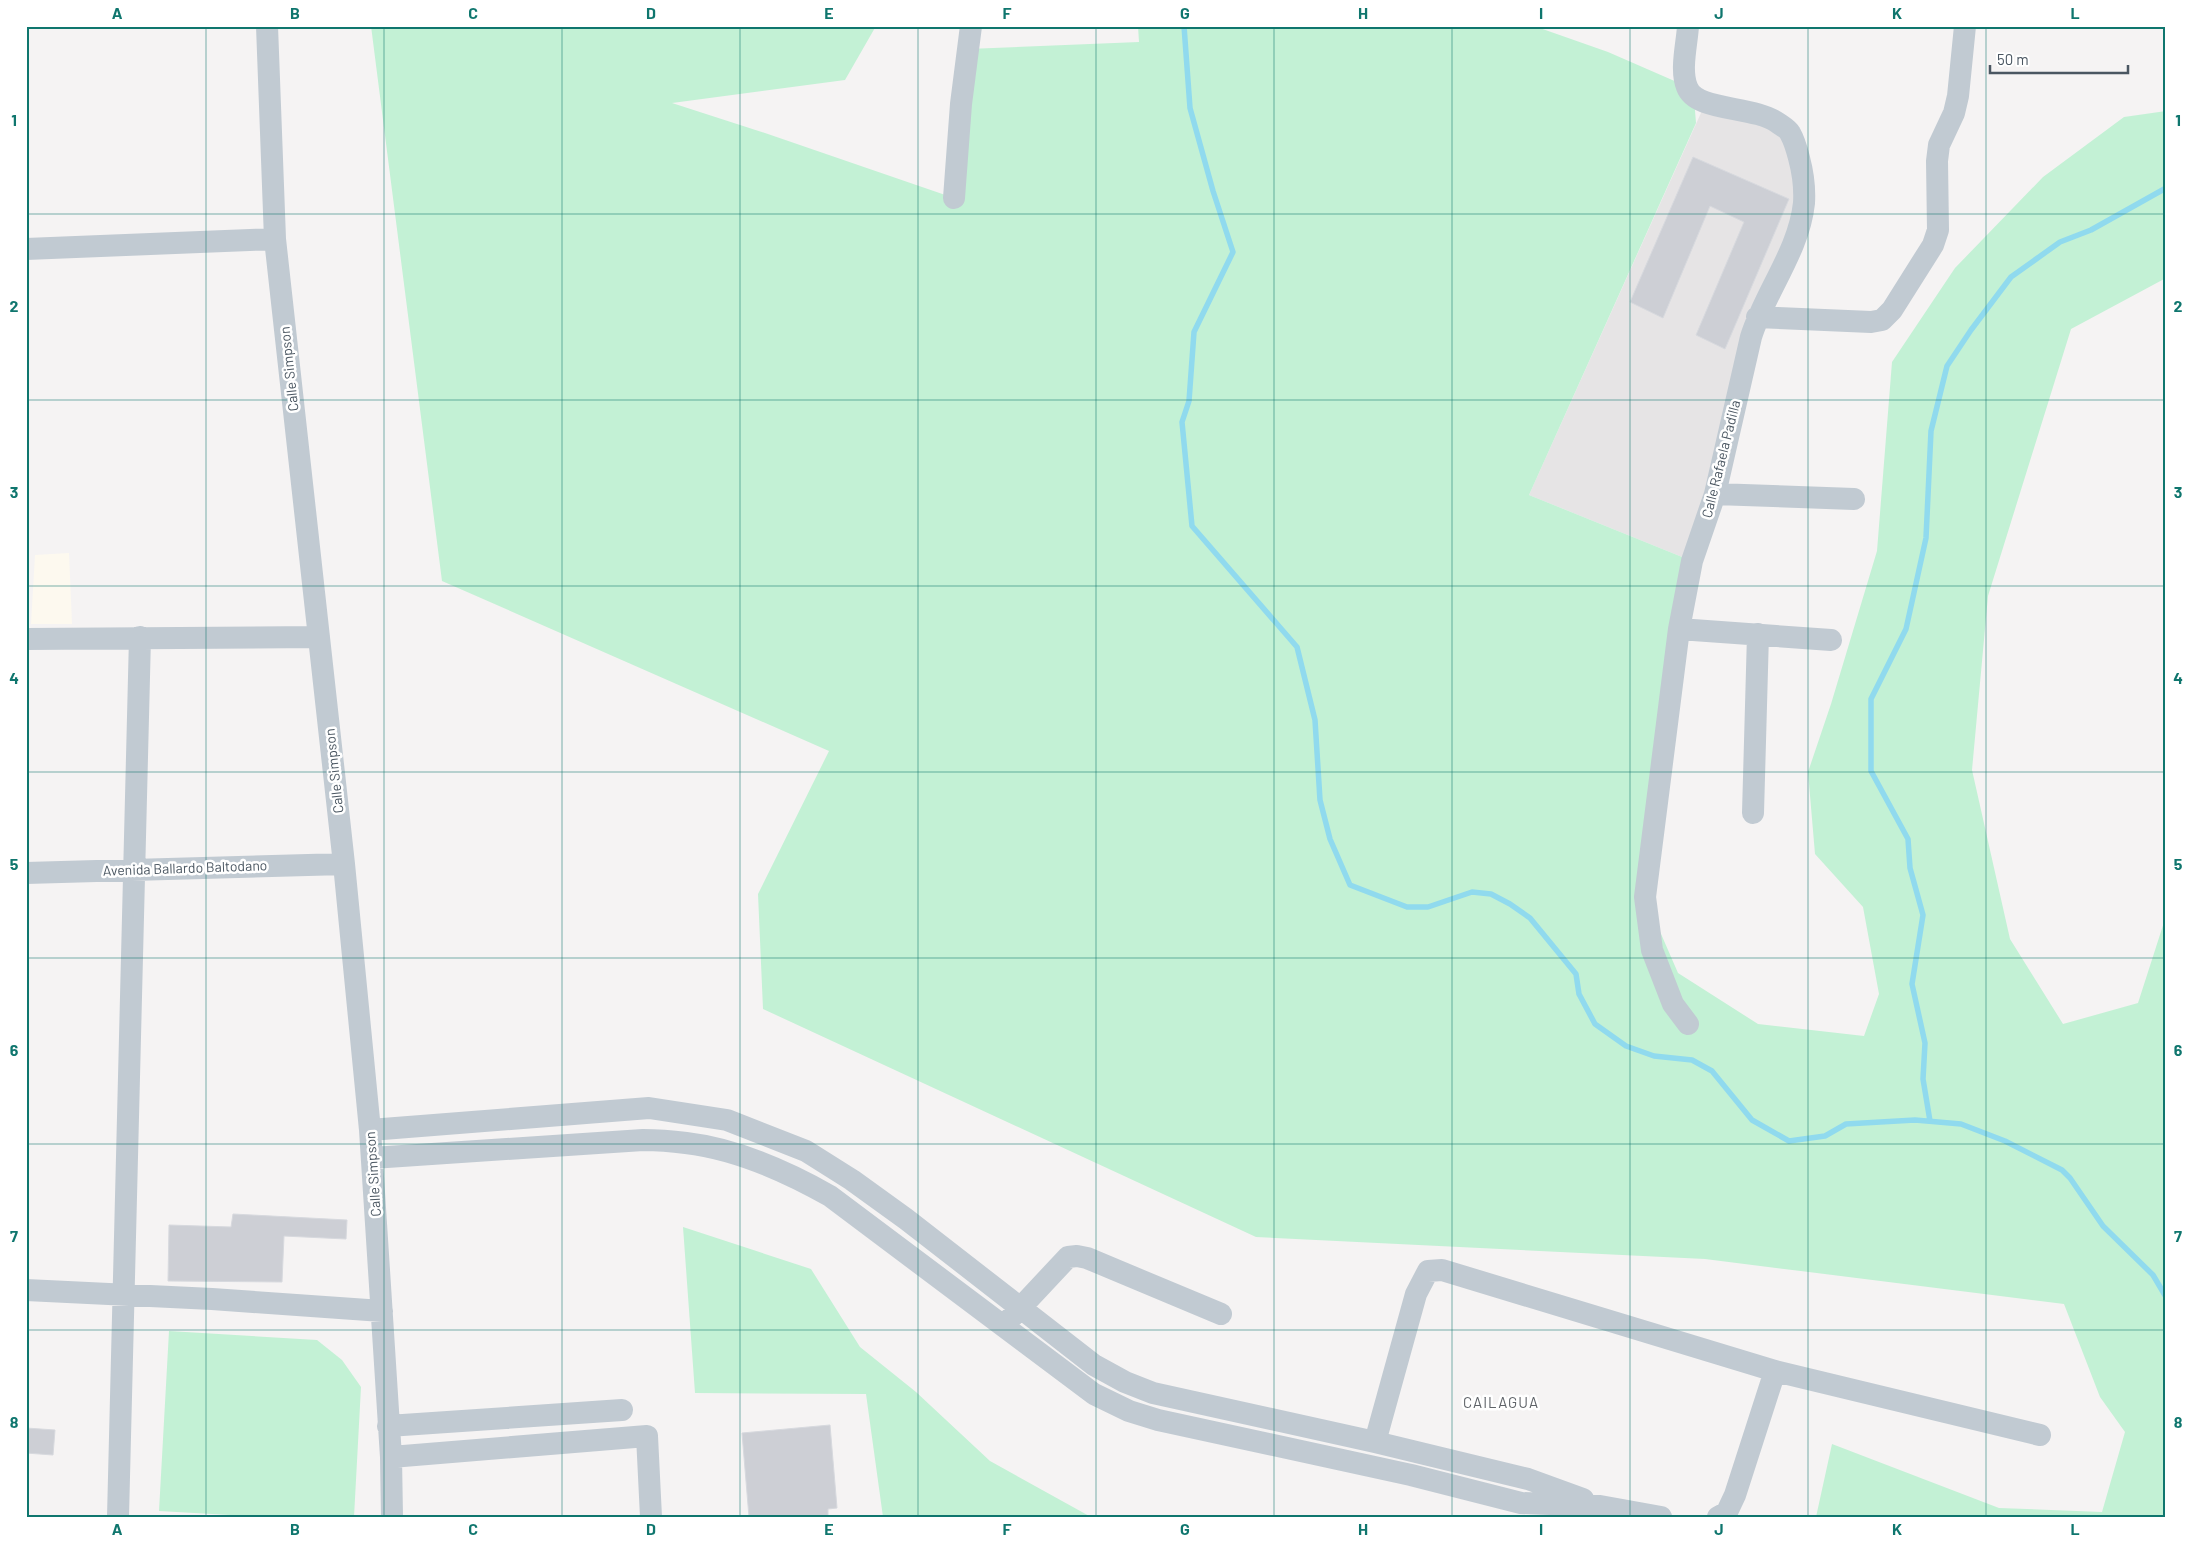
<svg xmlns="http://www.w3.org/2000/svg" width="2192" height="1543" font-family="Barlow,sans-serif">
  <rect width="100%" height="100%" fill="#f5f3f3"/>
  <!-- commercial -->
  <path fill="#fdf9ef" d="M69 553 72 624H31L35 555Z"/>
  <!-- education -->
  <path fill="#e6e4e5" d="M1705 104 1768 116 1804 176 1692 561 1529 495Z"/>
  <!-- green -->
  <path fill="#c3f1d5" d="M371 26H876L845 80 672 103 765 133 954 198 968 49 1139 42 1138 26H1534L1608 52 1686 86 1694 98 1696 123 1529 495 1692 561 1645 897 1678 973 1758 1024 1864 1036 1879 994 1863 907 1815 854 1808 772 1831 704 1877 551 1892 362 1955 268 2043 177 2124 117 2166 111V278L2071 329 1988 596 1972 770 2010 939 2063 1024 2138 1003 2166 916V1517H1816L1832 1444 1999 1508 2102 1512 2125 1432 2100 1397 2064 1304 1705 1259 1256 1237 763 1009 758 894 829 751 442 581Z
    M683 1227 811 1269 860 1347 916 1392 990 1461 1091 1517H883L866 1394 695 1393Z
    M169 1331 317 1340 342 1360 361 1387 354 1517H265L159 1511Z"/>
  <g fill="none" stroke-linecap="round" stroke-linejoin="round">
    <!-- stream -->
    <path stroke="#90daee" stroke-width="5.5" d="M1184 26 1190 108 1213 191 1233 252 1194 332 1189 401 1182 422 1192 526 1297 647 1315 720 1320 800 1330 839 1350 885 1407 907H1428L1472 892 1491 894 1510 904 1530 918 1576 974 1579 994 1595 1024 1626 1046 1654 1056 1692 1060 1712 1071 1752 1120 1789 1141 1825 1136 1846 1124 1915 1120 1961 1124 2005 1141 2062 1170 2070 1178 2103 1226 2153 1275 2166 1297
      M1930 1121 1923 1079 1925 1043 1912 984 1923 915 1910 868 1908 839 1871 771V699L1906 629 1926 538 1931 431 1947 366 1971 330 2011 277 2060 242 2091 230 2166 188"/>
  </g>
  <!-- building -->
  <path fill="#cdcfd5" stroke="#d7d9de" d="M1693 157 1789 199 1725 349 1696 335 1744 222 1710 206 1663 318 1630 302Z
    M233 1214 347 1220 346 1239 284 1236 282 1282 168 1281 169 1225 231 1227Z
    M830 1425 837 1508 828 1509V1517H749L742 1433Z
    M26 1428 55 1430 53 1455 26 1453Z"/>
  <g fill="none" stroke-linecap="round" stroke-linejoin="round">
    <!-- minor -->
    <path stroke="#c1cad2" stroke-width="22" d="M267 26 275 239 344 864 370 1130 391 1457 392 1517
      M954 198 961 104 971 26
      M26 249 275 239
      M1757 317 1871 322 1882 320 1892 310 1933 245 1938 230 1937 161 1939 145 1954 113 1958 96 1965 26
      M1715 494 1854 499
      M1679 629 1831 640
      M26 639 319 637
      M1753 813 1758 634
      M26 873 344 864
      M1688 1024 1673 1004 1652 950 1645 897 1679 629 1692 561 1715 494 1751 337C1765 292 1799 251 1804 203 1805 187 1803 173 1799 158 1797 150 1794 140 1790 133 1788 129 1782 126 1778 123 1753 105 1696 112 1687 87 1680 70 1687 44 1688 26
      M370 1130 649 1108 727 1120 806 1151 852 1180 906 1219 1094 1365 1125 1382 1153 1393 1375 1442 1528 1479 1583 1499
      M372 1158 643 1140C657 1140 671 1141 686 1143 737 1149 786 1171 830 1196L1094 1394 1129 1411 1158 1420 1411 1475 1521 1503 1600 1506 1661 1517
      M26 1290 212 1299 382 1311
      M1009 1320 1068 1257 1077 1256 1087 1258 1221 1314
      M1775 1371 2040 1435
      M388 1426 622 1410
      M1375 1442 1416 1294 1428 1271 1442 1270 1775 1371 1735 1495 1727 1512 1718 1517
      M391 1457 647 1436 651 1517
      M118 1517 140 637"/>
  </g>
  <!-- grid -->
  <path fill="none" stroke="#0f766e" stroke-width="1" stroke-opacity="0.55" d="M206 26V1517M384 26V1517M562 26V1517M740 26V1517M918 26V1517M1096 26V1517M1274 26V1517M1452 26V1517M1630 26V1517M1808 26V1517M1986 26V1517M26 214H2166M26 400H2166M26 586H2166M26 772H2166M26 958H2166M26 1144H2166M26 1330H2166"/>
  <g text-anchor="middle" stroke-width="5" stroke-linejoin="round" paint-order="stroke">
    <!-- street labels -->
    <g font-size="14" fill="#4a5661" stroke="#fff">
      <text transform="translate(289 369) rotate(-96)" y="5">Calle Simpson</text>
      <text transform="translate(1721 459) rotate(-76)" y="5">Calle Rafaela Padilla</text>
      <text transform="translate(334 771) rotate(-96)" y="5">Calle Simpson</text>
      <text transform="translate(185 868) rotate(-2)" y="5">Avenida Ballardo Baltodano</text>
      <text transform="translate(373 1174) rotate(-94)" y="5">Calle Simpson</text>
    </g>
    <!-- neighbourhood labels -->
    <g font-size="15" letter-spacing="1" fill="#5f6368" stroke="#fff">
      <text x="1501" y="1408">CAILAGUA</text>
    </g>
  </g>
  <!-- border -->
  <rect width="2192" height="1543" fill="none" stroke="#ffffff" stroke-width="55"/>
  <!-- scale -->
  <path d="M1990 65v8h138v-8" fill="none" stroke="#4a5661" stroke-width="2.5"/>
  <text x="1997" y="65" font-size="15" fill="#4a5661" stroke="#ffffff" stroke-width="4" paint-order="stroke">50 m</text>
  <rect x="28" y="28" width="2136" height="1488" fill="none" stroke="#0f766e" stroke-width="2"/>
  <g font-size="16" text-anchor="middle" font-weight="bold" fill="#0f766e">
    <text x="117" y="19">A</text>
    <text x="295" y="19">B</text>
    <text x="473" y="19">C</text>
    <text x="651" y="19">D</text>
    <text x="829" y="19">E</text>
    <text x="1007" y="19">F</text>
    <text x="1185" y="19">G</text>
    <text x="1363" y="19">H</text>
    <text x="1541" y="19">I</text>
    <text x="1719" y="19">J</text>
    <text x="1897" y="19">K</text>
    <text x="2075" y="19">L</text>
    <text x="14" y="126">1</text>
    <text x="2178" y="126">1</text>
    <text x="14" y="312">2</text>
    <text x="2178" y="312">2</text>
    <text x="14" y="498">3</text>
    <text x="2178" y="498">3</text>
    <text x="14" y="684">4</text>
    <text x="2178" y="684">4</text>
    <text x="14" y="870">5</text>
    <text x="2178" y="870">5</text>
    <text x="14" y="1056">6</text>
    <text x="2178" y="1056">6</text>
    <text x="14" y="1242">7</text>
    <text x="2178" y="1242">7</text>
    <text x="14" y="1428">8</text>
    <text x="2178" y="1428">8</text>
    <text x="117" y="1535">A</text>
    <text x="295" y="1535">B</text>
    <text x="473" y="1535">C</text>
    <text x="651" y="1535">D</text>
    <text x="829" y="1535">E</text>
    <text x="1007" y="1535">F</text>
    <text x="1185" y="1535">G</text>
    <text x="1363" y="1535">H</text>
    <text x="1541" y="1535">I</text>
    <text x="1719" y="1535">J</text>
    <text x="1897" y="1535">K</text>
    <text x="2075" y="1535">L</text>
  </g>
</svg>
